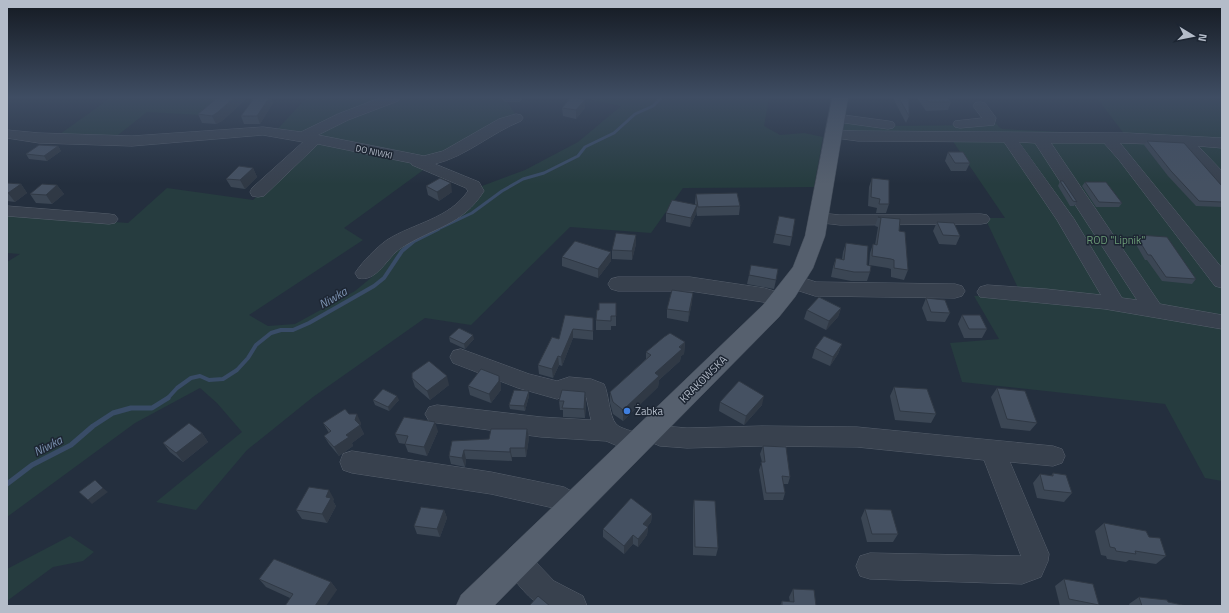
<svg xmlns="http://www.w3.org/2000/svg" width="1229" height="613" font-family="'Titillium Web',sans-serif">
  <rect width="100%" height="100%" fill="#242f3e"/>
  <!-- green -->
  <path fill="#263c3f" d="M110 98H219L201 115 147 112 113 139 56 137Z
    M306 98H389L297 134 276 131Z
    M395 98H501L503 100H506L517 117 428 160 322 139 313 133Z
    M584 98H769L764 126 780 135 804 133 823 137 814 187 683 188 651 233 570 227 471 325 425 318 313 397 247 450 196 510 156 502 242 432 217 403 200 388 135 423 7 517V262L20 254 7 253V214L128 223 167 188 253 200 312 145 320 142 413 162 426 168 344 228 363 240 249 315 268 326 295 324 355 291 372 277 383 257 480 192 482 186 525 170 578 142 621 106Z
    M1097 98H1222V481L1205 478 1165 404 962 382 950 343 999 339 974 296H989L1018 288 985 218H1005L952 140 1004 136 1001 132 970 131 972 135 843 131 845 122 885 126 985 125 994 121 1000 128 1003 129 1125 135Z
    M70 536 94 552 83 561 53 567 7 601V569Z"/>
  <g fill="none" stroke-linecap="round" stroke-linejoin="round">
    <!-- stream-far2 -->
    <path stroke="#394c67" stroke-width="3" d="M436 230 472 213 502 191 523 179 544 173 578 156 585 147 614 133 635 114 653 106 661 98"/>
    <!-- stream-far1 -->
    <path stroke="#394c67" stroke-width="4" d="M167 399 177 388 191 378 200 376 209 380 223 379 237 370 248 358 256 345 271 333 281 330H293L309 323 374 286 384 278 402 251 414 241 438 229"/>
    <!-- stream -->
    <path stroke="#394c67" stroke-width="5" d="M7 484 32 465 71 445 93 426 113 413 131 408H152L168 398"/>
    <defs>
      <path id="minor" d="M380 98H400L398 101 348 120 318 135 424 156 443 151 499 119 516 114 521 115 523 118 521 121C491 133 467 156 435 164L479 182 484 191C462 226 433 227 401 248 387 257 377 283 358 278L355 273C363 261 376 248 387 240 414 223 449 219 468 191L466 188 412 165 411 163 318 144 264 196 258 197 252 196 250 192 252 188 303 142 263 135 132 146 39 143 7 138V130L39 133 132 136 263 127 301 132 338 114Z
        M503 98H522L520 101H505Z
        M980 102 985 103 996 118 994 125 960 128 955 127 953 124 955 121 982 118 973 106 975 103Z
        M836 114 888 121 893 122 895 125 893 128 888 129 831 121 829 118 831 115Z
        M833 130 858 131 1127 133 1222 138V148L1198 146 1222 171V186L1216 184 1181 145 1120 143 1222 268V288L1215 286 1119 160 1104 143H1051L1160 304 1222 315V329L1105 309 980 297 977 292 980 287 987 285 1046 289 1101 295 1057 220 1004 142 858 141 828 137 826 134 828 131ZM1019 142 1035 143 1137 300 1122 298 1074 219Z
        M7 206 109 214 115 215 118 219 115 223 109 224 7 216Z
        M820 213 840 215 981 214 987 215 990 219 987 223 981 224 840 225 814 222 811 218 814 214Z
        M794 275 816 282 955 284 962 286 965 291 962 296 955 298 815 296 787 287 784 282 787 277Z
        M618 277H690L764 288 788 295 791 300 788 305 781 307 763 302 690 291H618L611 289 608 284 611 279Z
        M461 349 529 374 557 381 569 377 591 379 604 384C609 394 609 416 616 424 621 429 633 431 640 434L638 431 642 424 650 421 663 426 687 428 762 426 857 427 1053 446 1062 449 1065 456 1062 463 1053 466 1010 462 1049 554 1048 561 1041 577 1022 584 870 579 860 576 856 566 860 556 870 553 1021 556 984 460 857 447 762 446 687 448 660 446 648 441 649 444 645 451 637 454 606 441 541 437 437 423 429 421 425 414 429 407 437 405 541 417 591 420 586 396 569 395 557 399 518 388 453 363 450 357 453 351Z
        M352 451 491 472 564 487 584 498 588 506 584 514 575 518 558 509 491 494 352 473 343 470 340 462 343 454Z
        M517 549 527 553 554 581 583 596 587 606C575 606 554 609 543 606 530 602 509 574 503 562L507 553Z"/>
      <path id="major" d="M832 98H848L825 236 813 268 795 297 779 317 494 606H456L461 595 763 305 793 267 805 236Z"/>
    </defs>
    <!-- minor casing -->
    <use href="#minor" stroke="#565f6c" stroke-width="1"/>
    <!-- major casing -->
    <use href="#major" stroke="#414a57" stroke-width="1"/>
    <!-- minor -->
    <use href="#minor" fill="#38414e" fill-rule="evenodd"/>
    <!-- major -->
    <use href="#major" fill="#56606e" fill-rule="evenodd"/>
  </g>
  <!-- wall -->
  <path fill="#3b4654" d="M217 98H244L245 100 222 121 216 124 202 123 198 114Z
    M254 98H271L273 103 260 124H244L241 116Z
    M893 98H909V116L906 123Z
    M917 98H948L951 102 948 110 926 111Z
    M562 108H585L576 119 563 116Z
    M1147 141 1222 186V207L1196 206 1168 176 1144 145Z
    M58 146 61 151 47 161 29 159 26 154Z
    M948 152 970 163 966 171H951L945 161Z
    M253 168 257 177 245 189 231 187 226 179Z
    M872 178 889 204 886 213H876L877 208 868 206 869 187Z
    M1060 181 1077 202 1074 206H1070L1058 186Z
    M1085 182 1122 203 1119 207H1096L1082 186Z
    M7 183 21 184 27 193 15 202 7 201Z
    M57 185 64 194 52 204 36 203 30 194Z
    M426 186 452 192 439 201 428 195Z
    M696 194 740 206 739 215 697 216 696 211V214L690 227 666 222V213L695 205V202Z
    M779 216 792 237 790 246 773 243Z
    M878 217 900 219 899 231 908 270 904 280 891 277V269L888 268 869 265 870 253 873 244 875 245 878 227 875 226Z
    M937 222 960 236 956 245 939 244 933 231Z
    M636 235V244L632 260 612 259V250Z
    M1139 235 1196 279 1192 284 1162 281 1147 260H1145L1134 241Z
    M846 243 867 265 870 272 867 281H851L831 277 833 267 836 258 842 259 843 252Z
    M611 252V261L598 278 562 266V257Z
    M749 275 776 280 774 289 747 284Z
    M926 298 950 313 945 322 927 321 922 308Z
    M692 302 688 322 667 318V309Z
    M616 303V326H611V330H596V320L599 310Z
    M841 308 838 317 826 330 804 319 807 310Z
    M565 315 593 318V340L573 338 562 366 559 365 553 378 539 374 538 365 559 339Z
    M962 315 987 329 982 338H964L958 324Z
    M449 337 474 339 465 349 450 342Z
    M685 342 684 354 681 356 680 361 659 380 658 387 623 421 613 414 610 403V392L646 359V352Z
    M842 344 838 354 830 366 812 358 815 348Z
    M499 376 501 385V390L491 403 470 395 468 386Z
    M412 378 449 385 430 400 415 387Z
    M894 387 936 414 931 423 895 420 890 396Z
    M997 388 1037 423 1030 431 1001 428 991 397Z
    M529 391V396L525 411 510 409 509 405Z
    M585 392 586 401 585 418 563 417V410H560L559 401Z
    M373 400H399L389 411 375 405Z
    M720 402 762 405 744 425 719 411Z
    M349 414 361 423 360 426 364 434 352 443 353 446 339 456 329 444 324 436 329 433 323 423Z
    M527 429 529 438 526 457H512V461L466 459 465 467 451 464 449 456 489 439Z
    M438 431 427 456 408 452 405 444 399 443 395 434Z
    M202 433 208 442 183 462 170 452 163 443Z
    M763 446 790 477 788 484H783L785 493 783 500H764L759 470 762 462 760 454Z
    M1053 473 1072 493 1064 502 1037 498 1033 483 1040 474 1051 476Z
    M334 499 333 501 336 506 327 523 302 519 296 510Z
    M694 500 718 548 716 556 693 555V509Z
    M865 509 898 534 893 542H867L861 518Z
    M444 510 447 518 440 537 417 534 414 526Z
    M652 514 651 522 647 527H648L647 535 638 547 633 544 624 554 603 537V529Z
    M1104 523 1149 537 1166 556 1156 564 1129 560 1126 562 1107 559 1106 556 1101 555 1095 531Z
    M259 579 331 582 337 590 290 598 266 587Z
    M1064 579 1099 605 1097 606H1060L1055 586Z
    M793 589 816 606H780L782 601 790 602 789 597Z
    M1139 597 1168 602 1187 606H1130L1129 604Z"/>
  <!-- shaded-wall -->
  <path fill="#303945" d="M234 98H244L245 100 222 121 216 124 212 116Z
    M269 98H271L273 103 260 124 257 116Z
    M585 100V108L576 119V110Z
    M58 146 61 151 47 161 44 156Z
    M253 168 257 177 245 189 240 180Z
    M451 183 452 192 439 201 437 192Z
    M21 184 27 193 15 202 8 193Z
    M57 185 64 194 52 204 46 195Z
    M697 205 696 214 690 227 691 218Z
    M636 235V244L632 260V251Z
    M611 252V261L598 278V269Z
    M693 293 692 302 688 322 689 312Z
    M841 308 838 317 826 330 829 321Z
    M573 329V338L562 366 561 357Z
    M473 335 474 339 465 349 464 344Z
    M685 342 684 354 681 356 680 361 659 380 658 387 623 421V410L655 373Z
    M842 344 838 354 830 366 833 357Z
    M558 356 559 365 553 378 552 369Z
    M447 376 449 385 430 400 427 391Z
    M499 376 501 385V390L491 403 489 394Z
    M529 391V396L525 411 524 406Z
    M585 392 586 401 585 418 584 409Z
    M397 396 399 400 389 411 388 407Z
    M764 396 762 405 744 425 746 416Z
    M357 414 361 423 360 426 364 434 352 443 353 446 339 456 334 447 346 435 355 420Z
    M435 422 438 431 427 456 424 447Z
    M527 429 529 438 526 457 525 448Z
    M202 433 208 442 183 462 176 453Z
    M510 448 512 457V461L510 452Z
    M464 450 466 459 465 467 462 458Z
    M103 488 108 492 92 504 88 500Z
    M329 490 334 499 333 501 336 506 327 523 322 514 326 497Z
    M444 510 447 518 440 537 437 529Z
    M652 514 651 522 643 532V524Z
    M648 527 647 535 638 547V539Z
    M633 535V544L624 554V546Z
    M331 582 337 590 326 606H315Z"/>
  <!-- building -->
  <path fill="#455162" stroke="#303945" d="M217 98H234L218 112 212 116 198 114Z
    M254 98H269L257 116H241Z
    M570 98H576L585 100 576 110 562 108Z
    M899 98H909V116Z
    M926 98H948L951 102H929Z
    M1147 141 1184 143 1222 186V202L1199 201 1171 171Z
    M39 145 58 146 44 156 26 154Z
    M948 152H963L970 163H955Z
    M239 166 253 168 240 180 226 179Z
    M440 178 451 183 437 192 426 186Z
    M872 178 889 180V204H879L880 199 871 197Z
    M1060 181H1063L1077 202 1073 201Z
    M1085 182H1106L1122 203 1099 202Z
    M7 183 21 184 8 193H7Z
    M42 184 57 185 46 195 30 194Z
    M737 193 740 206 698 207 696 194Z
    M672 200 697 205 691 218 666 213Z
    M779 216 795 219 792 237 775 234Z
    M878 217 900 219 899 231 905 232 908 270 894 268V260L891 259 872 256 873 244 877 245 881 218Z
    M937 222 954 223 960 236 943 235Z
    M616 233 636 235 632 251 612 250Z
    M1139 235 1167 237 1196 279 1166 277 1151 255H1148L1137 237H1140Z
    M575 241 611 252 598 269 562 257Z
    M846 243 868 246 867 265 871 266 870 272H854L834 268 836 258 844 260Z
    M751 265 778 269 776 280 749 275Z
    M672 290 693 293 689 312 667 309Z
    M819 297 841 308 829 321 807 310Z
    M926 298 945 300 950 313 931 312Z
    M599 303H616V316H611V321L596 320 597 310H599Z
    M565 315 593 318V331L573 329 561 357 558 356 552 369 538 365 552 337 559 339Z
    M962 315H980L987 329H969Z
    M459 328 473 335 464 344 449 337Z
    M670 333 685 342 679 347 682 349 655 373 659 376 623 410 613 402 610 392 651 355 646 352 664 337Z
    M824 336 842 344 833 357 815 348Z
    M429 361 447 376 427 391 412 378V373Z
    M481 369 499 376V381L489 394 468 386Z
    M739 381 764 396 746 416 720 402Z
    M894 387 927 389 936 414 900 411Z
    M997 388 1025 391 1037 423 1007 419Z
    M383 389 397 396 388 407 373 400Z
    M514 390 529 391 524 406 509 405Z
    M562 390 585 392 584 409 562 408 564 401H559Z
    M345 409 349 414H357L355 420 360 425 346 435 349 437 334 447 324 436 331 431 323 423Z
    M404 417 435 422 424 447 405 444 408 436 395 434Z
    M189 423 202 433 176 453 163 443Z
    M491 429H527L525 448H510V452L464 450 462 458 449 456 452 441 489 439Z
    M763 446 786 447 790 477 782 476 785 493H766L761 462H765Z
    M1053 473 1066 475 1072 493 1044 490 1040 474 1053 476Z
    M95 480 103 488 88 500 79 492Z
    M309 487 329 490 326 497 331 498 322 514 296 510Z
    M631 498 652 514 643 524 648 527 638 539 633 535 624 546 603 529Z
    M694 500 715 501 718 548 695 547Z
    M421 507 444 510 437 529 414 526Z
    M865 509 891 510 898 534H872Z
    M1104 523 1146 531 1149 537 1160 538 1166 556 1135 551 1136 554 1116 551 1115 548 1110 547Z
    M274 559 331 582 315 606H285L293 594 259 579Z
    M1064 579 1093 584 1099 605 1069 599Z
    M793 589 814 590 816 606H782V601L794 602Z
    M538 596 550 606H529Z
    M1139 597 1167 600 1168 602 1187 606H1142Z"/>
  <!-- sky -->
  <linearGradient id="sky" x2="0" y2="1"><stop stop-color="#141a22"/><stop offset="0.53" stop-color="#3f4d63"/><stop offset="1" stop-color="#3f4d63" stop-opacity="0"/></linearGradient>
  <rect width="1229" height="184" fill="url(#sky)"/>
  <!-- markers -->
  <circle fill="#3f7fe0" stroke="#1d2633" stroke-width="1.5" cx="627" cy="411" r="4"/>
  <g text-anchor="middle" stroke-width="3" stroke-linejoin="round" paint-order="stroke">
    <!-- far-street labels -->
    <g font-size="9" fill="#b4bcc9" stroke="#1d2633">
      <text transform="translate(374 152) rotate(12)" y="3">DO NIWKI</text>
    </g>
    <!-- park labels -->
    <g font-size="11" fill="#6b9a76" stroke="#1d2633">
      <text x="1116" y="244">ROD "Lipnik"</text>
    </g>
    <!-- street labels -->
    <g font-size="11" fill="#b4bcc9" stroke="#1d2633">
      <text transform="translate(703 379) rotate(-45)" y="4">KRAKOWSKA</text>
    </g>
    <!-- poi labels -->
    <g font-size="11" fill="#b4bcc9" stroke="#1d2633" text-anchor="start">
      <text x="635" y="415">Żabka</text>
    </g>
    <!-- water labels -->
    <g font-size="12" font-style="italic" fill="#7c92b1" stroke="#1d2633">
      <text transform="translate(333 298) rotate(-30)" y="4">Niwka</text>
      <text transform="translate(48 446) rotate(-27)" y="4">Niwka</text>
    </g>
  </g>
  <!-- border -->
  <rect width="1229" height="613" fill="none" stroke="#b4bcc9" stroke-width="16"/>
  <!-- north arrow -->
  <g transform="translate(1193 36) rotate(100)" stroke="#1d2633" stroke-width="3" paint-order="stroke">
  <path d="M0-3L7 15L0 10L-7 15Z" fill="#b4bcc9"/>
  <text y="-6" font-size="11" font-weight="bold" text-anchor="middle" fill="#b4bcc9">N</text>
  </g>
</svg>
